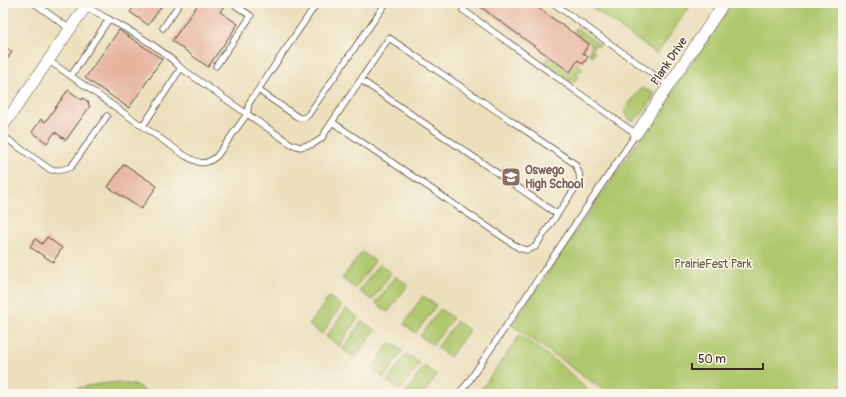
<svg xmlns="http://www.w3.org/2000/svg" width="846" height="397" font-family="Pangolin,sans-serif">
  <rect width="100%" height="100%" fill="#fbf7ec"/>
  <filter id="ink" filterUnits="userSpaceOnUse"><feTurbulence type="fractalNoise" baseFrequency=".025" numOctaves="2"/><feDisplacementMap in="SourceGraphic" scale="8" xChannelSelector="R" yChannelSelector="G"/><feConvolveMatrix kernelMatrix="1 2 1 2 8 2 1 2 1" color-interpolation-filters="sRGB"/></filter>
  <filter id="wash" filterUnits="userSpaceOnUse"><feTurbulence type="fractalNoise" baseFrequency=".012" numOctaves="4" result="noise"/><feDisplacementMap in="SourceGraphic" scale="16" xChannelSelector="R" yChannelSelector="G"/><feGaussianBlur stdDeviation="0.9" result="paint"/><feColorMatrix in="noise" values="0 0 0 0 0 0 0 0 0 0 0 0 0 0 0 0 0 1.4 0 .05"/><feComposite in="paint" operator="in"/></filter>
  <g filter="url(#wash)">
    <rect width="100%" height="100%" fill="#ebdfbc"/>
    <!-- green -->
    <path fill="#afc86d" stroke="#757946" d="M588 3H692L657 54 587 4Z
      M733 3H843V394H609L512 325Z
      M576 28 600 45 599 46 594 45 592 50 595 52 592 56 589 54V52L592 45 574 32Z
      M549 56 570 71 577 62 583 68 581 71 578 70 576 73 579 75 573 83 545 63Z
      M641 88 654 93V95C649 105 642 118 631 121L624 111Z
      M362 252 375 261 355 288 342 279Z
      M379 264 391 273 372 300 359 291Z
      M395 276 408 285 388 312 376 303Z
      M423 296 436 305 416 333 404 324Z
      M329 297 341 306 322 334 309 325Z
      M346 309 358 318 339 346 326 337Z
      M440 309 453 318 433 345 420 336Z
      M362 321 375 330 355 358 343 349Z
      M457 321 469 330 450 357 437 348Z
      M520 335C544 353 571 370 590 394H478Z
      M390 342 403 351 384 378 371 369Z
      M407 354 420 363 400 390 387 381Z
      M424 366 437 375 423 394H405Z
      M119 382 138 386 148 394H60C78 386 99 384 119 382Z"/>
    <g id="blocks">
      <!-- building -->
      <path fill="#e7b49f" d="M137 3H164L148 25 130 12Z
        M199 3H226L220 12 238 24 208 67 172 41Z
        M475 3H531L589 44 583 53 588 57 583 64 578 60 570 72Z
        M119 30 162 59 129 108 85 78Z
        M3 45 12 52 3 65Z
        M68 90 82 100 83 98 89 103 88 104 90 106 66 140 55 132 47 143 32 132 41 119 45 122Z
        M124 164 157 186 141 209 108 187Z
        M47 237 62 248 53 262 30 247 35 239 42 244Z"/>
    </g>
  </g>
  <g filter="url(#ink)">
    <use href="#blocks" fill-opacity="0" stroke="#554536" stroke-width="1"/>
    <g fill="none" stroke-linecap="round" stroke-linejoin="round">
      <defs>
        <path id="service" d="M34 3 70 29
          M317 3 249 103 247 114 291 144 300 147 313 144 321 139 332 122
          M553 3 668 85
          M85 6C118 25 154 41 181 68
          M163 28 180 3
          M389 38 575 164 579 173 580 181 535 247 527 250 519 248 332 122Z
          M48 60 184 155C198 163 204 167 217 156L247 114 181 68 143 126
          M216 66 251 16 232 3
          M71 76 109 19
          M361 80 557 214
          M258 90 299 118H304L308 115 386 3
          M3 136 51 170H61L71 167 107 116
          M458 394 467 384 636 134 463 10 468 3"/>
        <path id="minor" d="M3 126 88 3
          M636 134 724 3"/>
      </defs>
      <!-- service casing -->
      <use href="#service" stroke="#554536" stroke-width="7"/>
      <!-- minor casing -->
      <use href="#minor" stroke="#554536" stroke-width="12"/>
      <!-- service -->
      <use href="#service" stroke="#fff" stroke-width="5.5"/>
      <!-- minor -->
      <use href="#minor" stroke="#fff" stroke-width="11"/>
    </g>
  </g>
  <!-- icons -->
  <defs>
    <symbol id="school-square" viewBox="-11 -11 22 22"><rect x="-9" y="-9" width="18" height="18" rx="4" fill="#8d6e63" stroke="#fbf7ec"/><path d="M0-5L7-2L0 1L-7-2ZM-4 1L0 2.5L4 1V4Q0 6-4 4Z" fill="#fff"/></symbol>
  </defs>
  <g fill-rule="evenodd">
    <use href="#school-square" x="500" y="166" width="22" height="22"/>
  </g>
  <g text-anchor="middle" stroke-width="3" stroke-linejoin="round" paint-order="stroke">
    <!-- street labels -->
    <g font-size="12" fill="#3b2a1e" stroke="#fbf7ec">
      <text transform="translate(669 61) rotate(-56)" y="4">Plank Drive</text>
    </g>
    <!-- education labels -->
    <g font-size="12" font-weight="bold" fill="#785e54" stroke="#fbf7ec" text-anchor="start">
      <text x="525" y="174">Oswego<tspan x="525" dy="14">High School</tspan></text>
    </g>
    <!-- park labels -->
    <g font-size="12" fill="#5e5936" stroke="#fbf7ec">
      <text x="713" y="268">PrairieFest Park</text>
    </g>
  </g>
  <!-- margin -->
  <rect width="846" height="397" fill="none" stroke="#fbf7ec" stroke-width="16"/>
  <!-- scale -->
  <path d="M692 363v6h71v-6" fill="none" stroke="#3b2a1e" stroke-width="2"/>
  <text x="698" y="363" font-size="12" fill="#3b2a1e" stroke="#fbf7ec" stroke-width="3" paint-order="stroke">50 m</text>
</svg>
